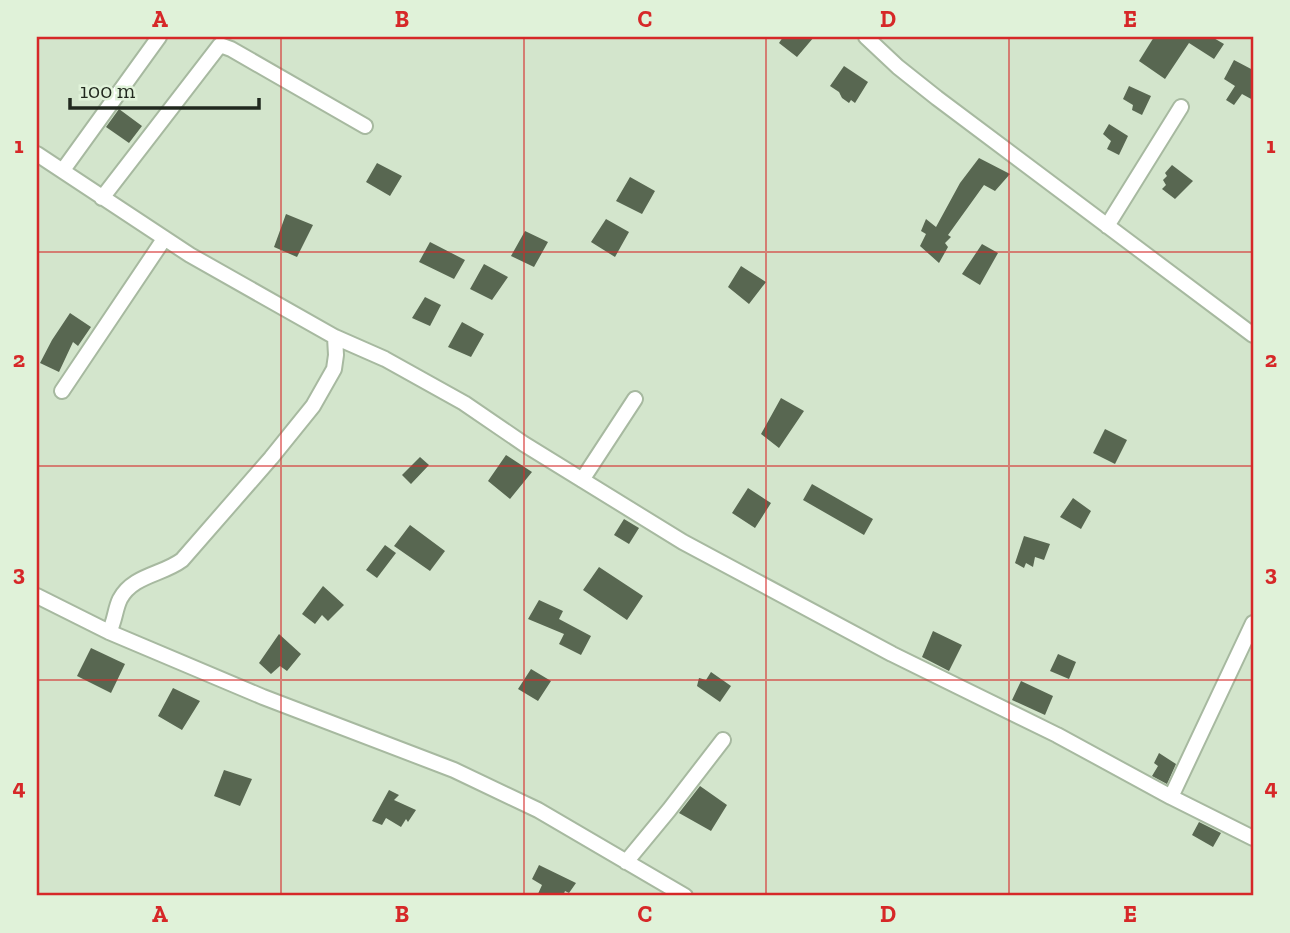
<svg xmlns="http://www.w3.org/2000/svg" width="1290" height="933" font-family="'Zilla Slab',serif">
  <rect width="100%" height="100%" fill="#d3e5cc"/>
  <!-- building -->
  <path fill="#586751" d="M783 37H814L797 57 779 43Z
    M1154 37H1212L1224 44 1214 59 1189 43 1165 79 1139 61Z
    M1234 60 1253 70V100L1242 94 1234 105 1226 100 1235 86 1224 79Z
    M844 66 868 82 855 103 851 100 849 103 842 98 839 92 830 86Z
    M1129 86 1151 96 1142 115 1132 110 1133 105 1123 99Z
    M119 109 142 126 129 143 106 127Z
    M1109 124 1128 136 1119 155 1107 149 1111 141 1103 134Z
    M979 158 1010 174 995 191 984 185 948 235 951 237 945 243 948 247 939 263 920 246 926 234 921 231 926 219 936 227 960 183Z
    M377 163 402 176 390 196 366 182Z
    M1172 165 1193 181 1175 199 1162 189 1166 185 1163 180 1167 176 1165 173Z
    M630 177 655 191 642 214 616 201Z
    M286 214 313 225 297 257 274 247Z
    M606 219 629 232 615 257 591 242Z
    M525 231 548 242 534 267 511 256Z
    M430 242 465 260 454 279 419 262Z
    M982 244 998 253 980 285 962 274Z
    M484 264 508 277 492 300 470 289Z
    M741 266 766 282 749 304 728 287Z
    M425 297 441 305 430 326 412 318Z
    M70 313 91 327 78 346 73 342 59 372 40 363 52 340Z
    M462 322 484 334 471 357 448 347Z
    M781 398 804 411 779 448 761 434Z
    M1105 429 1127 440 1115 464 1093 453Z
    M506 455 532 472 510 499 488 481Z
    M420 457 429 465 411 484 402 475Z
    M812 484 873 519 864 535 803 500Z
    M748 488 771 503 755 528 732 513Z
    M1073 498 1091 511 1081 529 1060 517Z
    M624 519 639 528 629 544 614 535Z
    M410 525 445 551 430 571 394 546Z
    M1024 536 1050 544 1044 560 1035 557 1033 567 1026 563 1024 568 1015 563Z
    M385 545 396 553 377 578 366 570Z
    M599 567 643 596 627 620 583 590Z
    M323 586 344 605 328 621 322 615 315 624 302 614Z
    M539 600 563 611 559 619 591 636 581 655 559 644 564 634 528 619Z
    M933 631 962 645 949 671 922 657Z
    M279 634 301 654 287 671 280 666 271 674 259 663Z
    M91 648 125 664 111 693 77 676Z
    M1058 654 1076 662 1069 679 1050 671Z
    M531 669 551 681 538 701 518 689Z
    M711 672 731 686 720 702 697 686 699 678 706 680Z
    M1021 681 1053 696 1045 715 1012 700Z
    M173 688 200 701 182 730 158 716Z
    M1159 753 1176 764 1167 784 1152 776 1158 766 1154 763Z
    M224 770 252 779 240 806 214 796Z
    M700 786 727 805 711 831 679 813Z
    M389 790 399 795 394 800 416 810 408 822 406 819 401 827 386 818 382 825 372 821Z
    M1199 822 1221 833 1213 847 1192 835Z
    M539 865 576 883 569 893 565 891 563 896H537L542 885 532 879Z"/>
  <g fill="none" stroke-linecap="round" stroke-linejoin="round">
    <defs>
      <path id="minor" d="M866 37 898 67 937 98 1253 335
        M37 154 190 255 335 337 385 359 464 403 524 444 683 542 892 654 1057 735 1171 797 1253 838
        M63 170 159 37
        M102 198 220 45 231 49 365 126
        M1107 226 1181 107
        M62 391 164 239
        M582 480 635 399
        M37 596 109 632 263 697 454 770 538 810 685 896
        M109 632C115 621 115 609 120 599 133 575 162 575 182 560L271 458 313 406 334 369 336 355 335 337
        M1171 797 1253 623
        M626 862 669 810 723 740"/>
    </defs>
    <!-- minor casing -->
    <use href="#minor" stroke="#a7b9a0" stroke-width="18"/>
    <!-- minor -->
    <use href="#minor" stroke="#fff" stroke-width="14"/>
  </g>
  <!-- grid -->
  <path fill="none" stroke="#d62828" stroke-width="2" stroke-opacity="0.55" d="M281 37V896M524 37V896M766 37V896M1009 37V896M37 252H1253M37 466H1253M37 680H1253"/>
  <!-- border -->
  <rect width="1290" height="933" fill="none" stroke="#e0f2d9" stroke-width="77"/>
  <!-- scale -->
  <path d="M70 98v10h189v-10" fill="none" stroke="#21281e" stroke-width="3.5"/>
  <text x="80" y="98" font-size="21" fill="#21281e" stroke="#e0f2d9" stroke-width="5" paint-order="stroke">100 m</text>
  <rect x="38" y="38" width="1214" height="856" fill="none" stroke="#d62828" stroke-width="2.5"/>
  <g font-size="23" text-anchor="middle" font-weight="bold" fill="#d62828">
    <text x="160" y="27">A</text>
    <text x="402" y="27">B</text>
    <text x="645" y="27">C</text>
    <text x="888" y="27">D</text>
    <text x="1130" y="27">E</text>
    <text x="19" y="153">1</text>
    <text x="1271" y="153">1</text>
    <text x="19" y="367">2</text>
    <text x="1271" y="367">2</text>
    <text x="19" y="581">3</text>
    <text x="1271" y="581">3</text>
    <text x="19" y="795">4</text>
    <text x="1271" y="795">4</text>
    <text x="160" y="922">A</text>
    <text x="402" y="922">B</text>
    <text x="645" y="922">C</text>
    <text x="888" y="922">D</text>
    <text x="1130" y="922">E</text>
  </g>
</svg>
